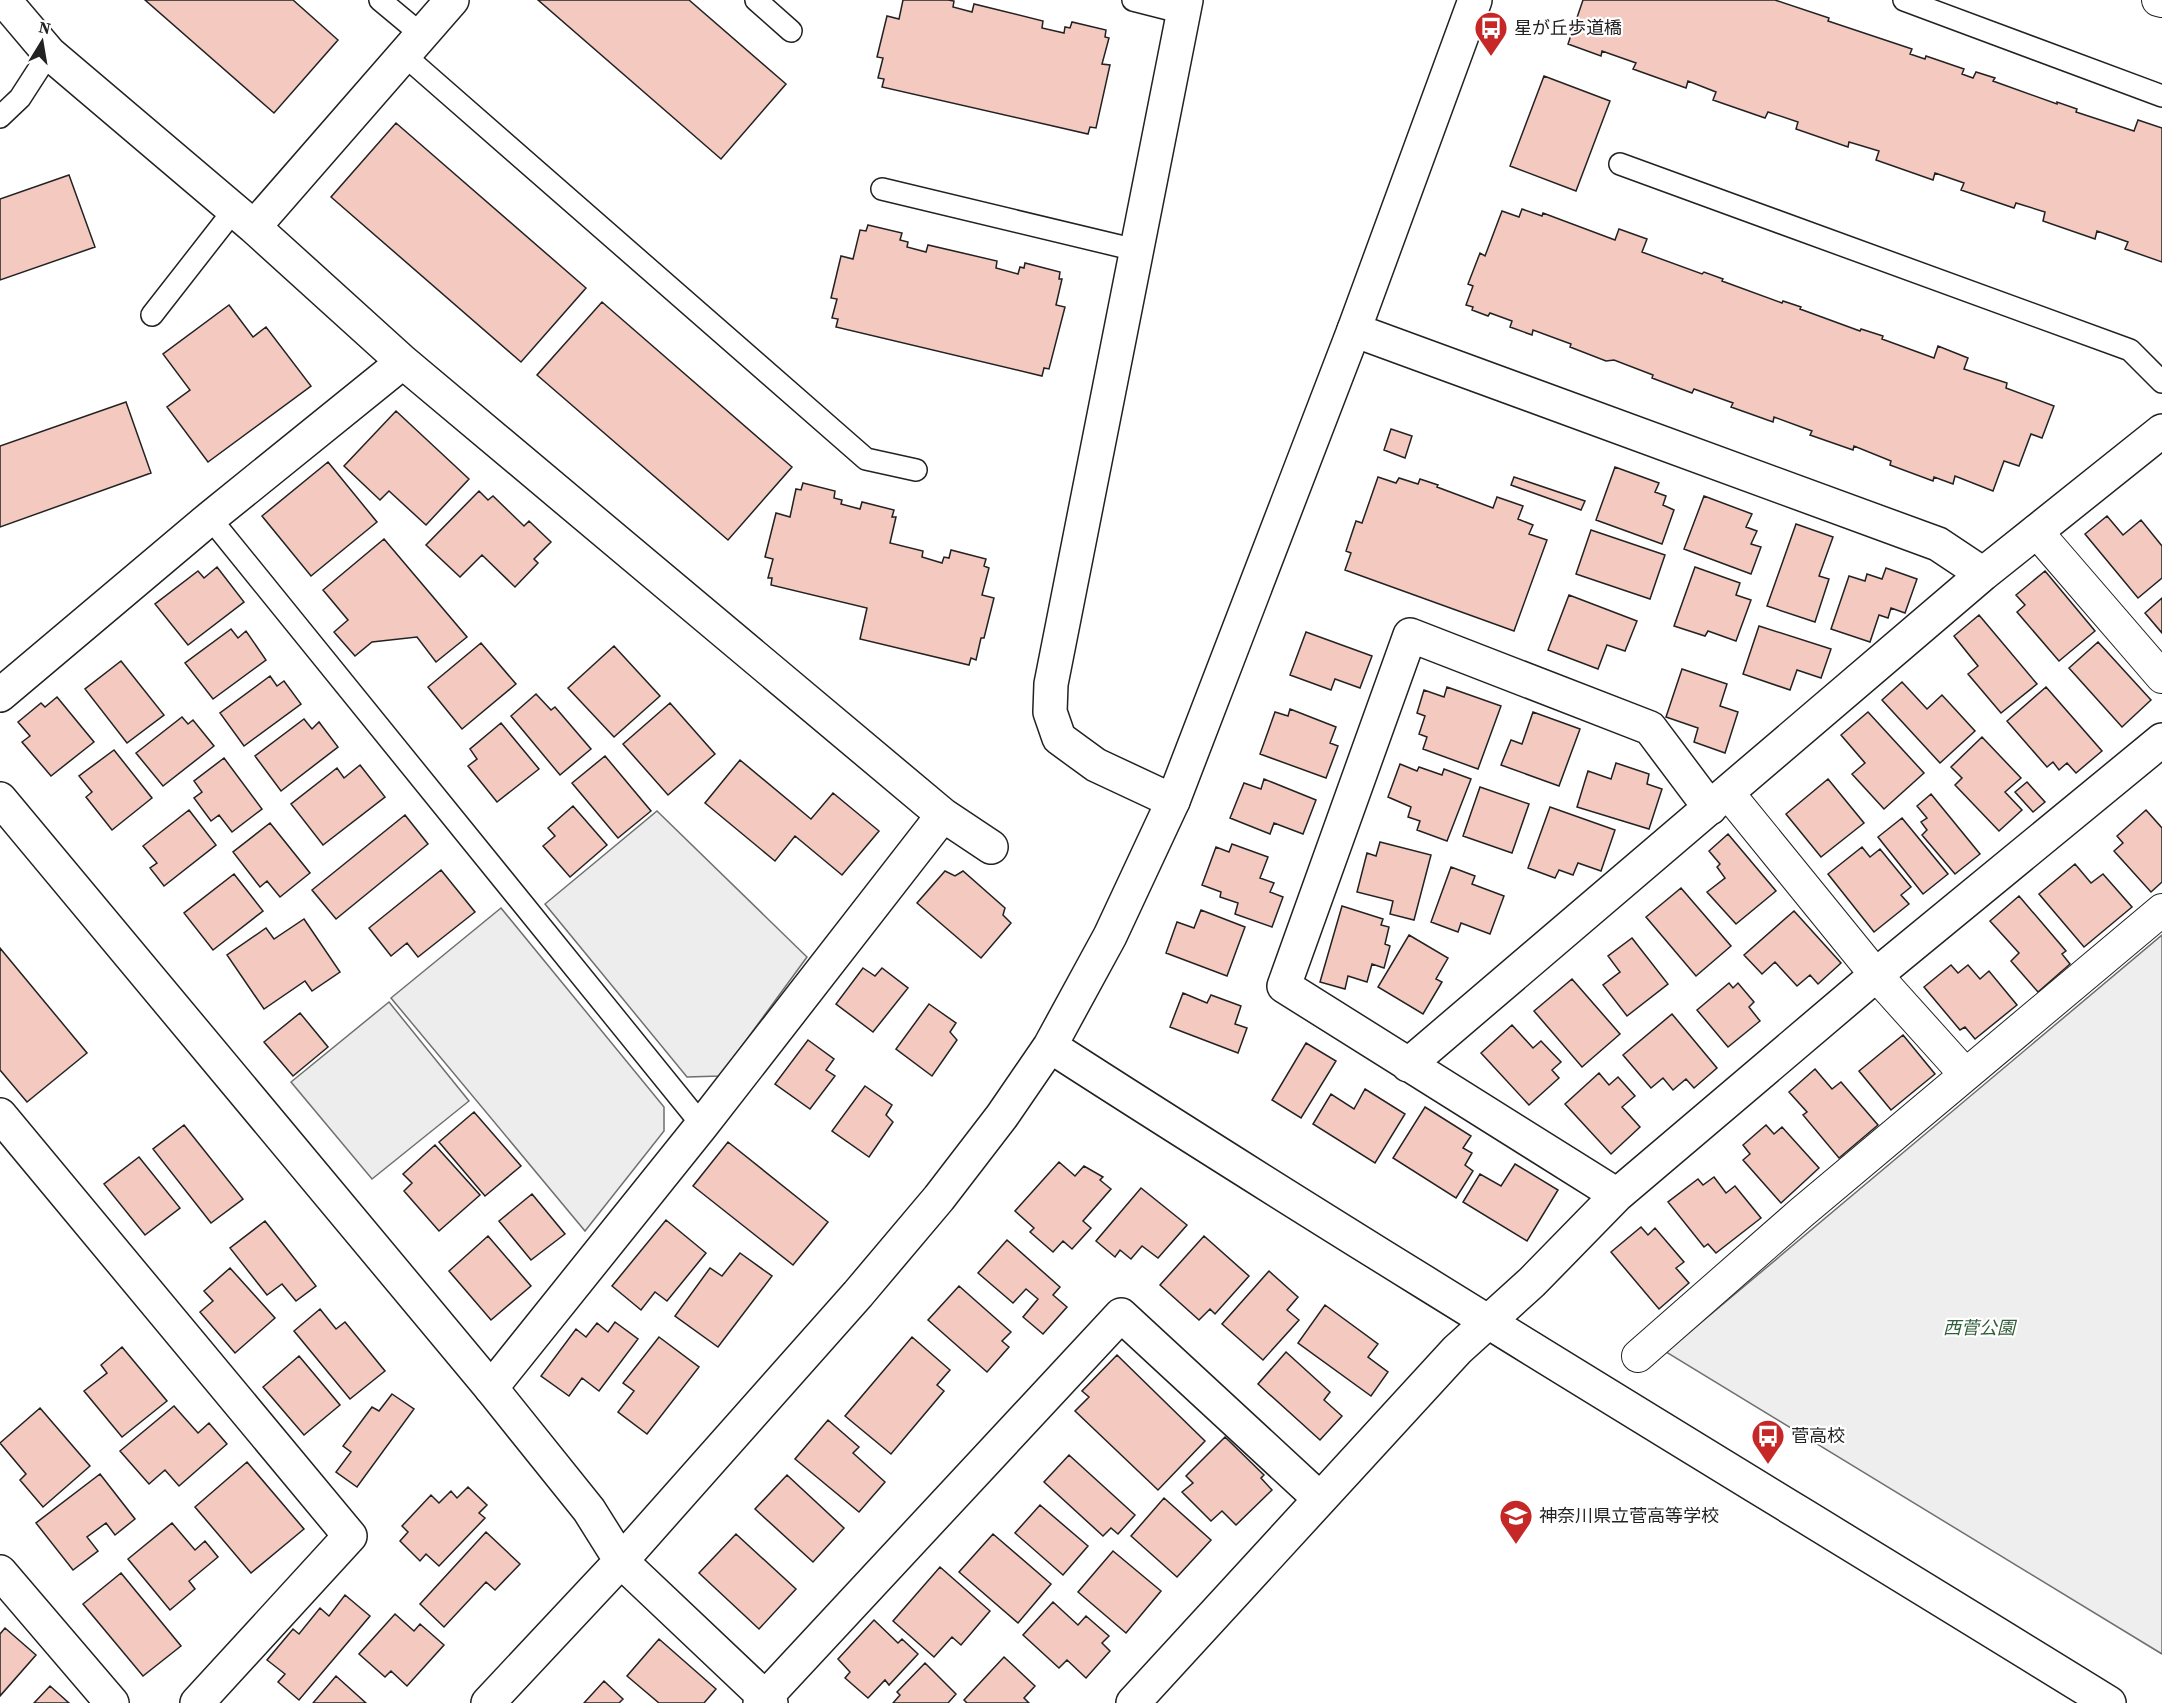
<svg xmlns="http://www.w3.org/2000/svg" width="2162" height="1703" font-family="'Source Serif 4','Noto Sans JP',serif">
  <rect width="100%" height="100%" fill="#fff"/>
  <!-- green -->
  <path fill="#eee" stroke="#6f6f6f" stroke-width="1.5" d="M2162 935V1654L1666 1352Z"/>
  <!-- parking -->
  <path fill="#ededed" stroke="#6f6f6f" stroke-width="1.5" d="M657 811 807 957 720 1076 687 1077 545 904Z
    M501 908 664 1107V1131L585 1231 391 998Z
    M389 1002 469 1101 372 1179 291 1082Z"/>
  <!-- building -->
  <path fill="#f3c9c0" stroke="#222" stroke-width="1.5" d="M145 0H293L338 40 274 113Z
    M538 0H689L786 84 721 159Z
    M903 0H948L954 1 953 7 972 12 974 4 1043 21 1042 28 1064 33 1065 27 1070 28 1072 22 1106 30 1105 37 1109 38 1102 64 1110 65 1096 128 1090 127 1088 134 882 87 884 79 878 78 883 58 877 57 887 16 899 19Z
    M1583 0H1775L1829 18 1828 21 1912 49 1910 54 1925 59 1926 56 1964 69 1962 74 1973 78 1976 72 1995 78 1993 81 2057 104V102L2077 109 2076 112 2134 131 2138 120 2162 128V262L2125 249 2128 242 2097 231 2095 239 2043 221 2045 212 2016 203 2014 208 1961 190 1964 183 1935 173 1933 180 1876 160 1879 151 1849 142 1848 147 1796 129 1798 122 1768 112 1765 118 1713 100 1716 92 1688 81 1686 88 1633 69 1636 63 1602 51 1601 56 1568 44Z
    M1544 76 1610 101 1576 191 1510 166Z
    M396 123 586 288 521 362 331 197Z
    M69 175 95 247 0 280V199Z
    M1522 209 1542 216 1543 213 1615 240 1619 229 1647 239 1642 252 1702 274 1704 272 1723 279 1722 281 1782 303 1783 301 1801 307 1800 309 1860 331 1861 329 1883 336 1882 339 1934 358 1938 346 1968 358 1964 369 2007 383 2006 388 2054 406 2042 438 2031 434 2019 466 2004 461 1993 491 1955 476 1953 484 1934 477 1933 481 1890 465 1891 461 1854 446 1853 450 1810 435 1812 431 1774 417 1773 422 1731 407 1733 403 1694 389 1692 393 1652 378 1653 375 1614 360 1606 361 1570 347 1571 344 1533 330 1532 335 1510 327 1512 321 1490 313 1488 316 1472 310 1473 307 1466 305 1473 286 1468 284 1480 253 1485 256 1502 211 1519 217Z
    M868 225 902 233 900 240 908 242 907 247 926 252 928 245 997 261 996 268 1018 274 1020 267 1024 268 1025 263 1060 272 1059 279H1062L1056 305 1065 307 1049 369 1044 368 1042 376 836 327 838 319 832 318 837 299 831 298 841 256 853 259 860 230 866 231Z
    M602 302 792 467 728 540 537 375Z
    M229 305 253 337 266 327 311 386 208 462 167 407 190 390 163 354Z
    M126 402 151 473 0 527V446Z
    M396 411 469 479 426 525 389 491 380 500 344 466Z
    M1391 429 1412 436 1405 458 1384 450Z
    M328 462 377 522 311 576 262 516Z
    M1615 467 1659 483 1655 492 1666 496 1663 505 1674 510 1662 544 1596 520Z
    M1378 477 1396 483 1399 478 1418 484 1420 479 1438 485 1437 487 1493 508 1497 497 1523 506 1518 519 1533 525 1529 534 1547 540 1514 631 1345 570 1351 553 1346 551 1356 521 1362 523Z
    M1514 477 1585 501 1581 510 1511 485Z
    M803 483 835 491 834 498 842 500 841 504 860 509 862 502 894 510 892 517H896L890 543 923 551 922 557 942 563 944 557 949 558 951 550 986 559 984 566 989 568 982 595 994 598 984 638H981L976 660 971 658 969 665 860 639 867 608 771 585 772 578H768L773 559 765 557 776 513 790 517 796 489 801 490Z
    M479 491 488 500 493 496 524 526 529 521 551 542 534 559 538 563 515 587 482 555 460 577 426 545Z
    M1704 496 1752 514 1746 527 1757 531 1751 544 1761 547 1751 574 1684 549Z
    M2107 516 2123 535 2141 520 2162 546V578L2138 598 2085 534Z
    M1796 524 1833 537 1819 576 1829 579 1815 622 1767 606Z
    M1591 530 1665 555 1650 599 1576 574Z
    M384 539 467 637 436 662 417 637 372 642 355 656 334 632 348 620 323 590Z
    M217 567 244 602 188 645 155 604 198 571 204 578Z
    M1695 567 1740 583 1736 595 1751 600 1736 641 1708 631 1705 636 1674 626Z
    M1886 568 1917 579 1905 613 1891 608 1888 618 1879 615 1870 642 1831 629 1849 576 1865 581 1867 574 1882 579Z
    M2045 571 2095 631 2059 661 2017 612 2025 605 2016 595Z
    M1569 595 1637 621 1625 651 1607 645 1598 669 1548 650Z
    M2162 598V633L2145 613Z
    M1979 615 2037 684 2001 713 1968 674 1978 666 1954 636Z
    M1759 626 1831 649 1821 678 1797 670 1790 690 1743 674Z
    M231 629 238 638 246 631 266 660 213 699 185 663Z
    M1306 632 1372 656 1360 688 1335 679 1331 690 1290 675Z
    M2098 642 2151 700 2122 727 2069 668Z
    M481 643 516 684 462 729 428 687Z
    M614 646 660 696 614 737 568 688Z
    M121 661 164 715 127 743 85 689Z
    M1682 669 1727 684 1720 706 1738 712 1725 753 1694 742 1698 728 1666 717Z
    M270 676 277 686 284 681 301 704 244 746 220 713Z
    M1902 682 1927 709 1942 695 1975 731 1940 763 1882 700Z
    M1447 687 1501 706 1478 769 1423 749 1427 737 1419 734 1425 716 1417 713 1424 690 1444 697Z
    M2046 687 2102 751 2076 773 2067 763 2059 770 2053 762 2047 767 2007 721Z
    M536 694 551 710 555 707 591 749 560 775 511 716Z
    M57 697 94 742 51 776 22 742 30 736 18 722 41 703 45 707Z
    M670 703 715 754 668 795 623 744Z
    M1290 709 1336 727 1330 743 1338 746 1326 778 1260 754 1275 712 1288 716Z
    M1533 712 1580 729 1559 786 1501 765 1511 740 1522 744Z
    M1868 712 1924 773 1884 809 1852 774 1865 763 1841 735Z
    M182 717 188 724 193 720 214 746 163 786 136 753Z
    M304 719 312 729 319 722 338 747 281 791 255 756Z
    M501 723 539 769 497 802 468 766 477 759 470 749Z
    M1982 737 2021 778 2005 792 2022 810 1999 831 1955 785 1962 778 1951 767Z
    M114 750 152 798 112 830 86 797 92 792 79 776Z
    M605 756 651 811 618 838 572 783Z
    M224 758 262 809 232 832 219 815 211 821 194 798 202 792 194 781Z
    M740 760 811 819 833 793 879 831 842 875 795 836 775 861 705 803Z
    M1616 763 1649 774 1647 784 1662 789 1649 829 1577 807 1588 771 1611 779Z
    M1400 764 1417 771 1419 767 1442 775 1444 769 1471 779 1447 841 1417 830 1420 821 1408 817 1411 807 1388 797Z
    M360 765 385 797 323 845 291 804 337 768 344 778Z
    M1264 779 1316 800 1303 834 1274 823 1270 834 1230 818 1244 783 1261 789Z
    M1828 779 1864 823 1821 857 1786 814Z
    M2027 782 2045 802 2033 812 2015 792Z
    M1480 787 1529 804 1512 853 1463 836Z
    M1931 794 1980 854 1955 874 1922 835 1927 830 1921 822 1927 818 1917 806Z
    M573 806 607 845 570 877 543 846 555 836 548 828Z
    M1550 807 1615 830 1601 871 1578 863 1573 875 1559 870 1555 878 1528 868Z
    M189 810 216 845 164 886 150 868 157 863 143 846Z
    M2146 810 2162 828V882L2151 892 2114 851 2123 843 2117 836Z
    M405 815 428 844 336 919 312 890Z
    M1902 818 1948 874 1923 894 1878 837Z
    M270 823 310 873 280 897 267 881 260 887 233 852Z
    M1728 834 1776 891 1736 924 1707 892 1725 878 1717 867 1720 864 1709 851Z
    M1380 842 1431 855 1414 920 1390 914 1393 901 1357 892 1367 853 1376 856Z
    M1232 844 1268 857 1260 878 1274 883 1270 892 1283 897 1272 927 1235 914 1238 903 1220 897 1221 892 1202 885 1216 847 1229 852Z
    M1862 847 1870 857 1880 849 1911 887 1901 895 1909 904 1874 932 1828 874Z
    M2075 864 2091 883 2103 874 2132 907 2084 947 2039 894Z
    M1451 867 1475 876 1472 884 1504 896 1490 934 1461 923 1458 932 1431 922Z
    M441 870 475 912 418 957 407 943 391 956 369 928Z
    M945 871 955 876 963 871 1005 908 1003 915 1011 923 981 958 917 903Z
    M234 874 263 911 213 950 184 913Z
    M1681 888 1731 946 1696 976 1646 917Z
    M2019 896 2066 951 2062 954 2070 964 2038 992 2011 961 2019 953 1990 921Z
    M1342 906 1383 919 1381 925 1389 927 1385 944 1390 946 1384 968 1372 964 1367 982 1348 976 1345 989 1320 982Z
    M1201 910 1245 927 1227 976 1166 953 1177 922 1194 928Z
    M1794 911 1841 963 1818 984 1810 975 1797 986 1775 962 1762 974 1744 955Z
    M304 919 340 972 312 991 305 981 264 1009 227 955 266 928 274 939Z
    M1409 935 1448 958 1436 979 1442 982 1423 1014 1378 987Z
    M1632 938 1668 984 1627 1016 1603 985 1620 972 1608 956Z
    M0 948 87 1053 27 1102 0 1070Z
    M1951 965 1958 973 1968 965 1980 979 1989 971 2017 1005 1975 1039 1965 1027 1960 1030 1924 987Z
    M863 968 875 976 882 968 908 988 873 1032 836 1004Z
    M1572 979 1620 1034 1582 1067 1534 1011Z
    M1729 983 1733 988 1738 983 1754 1002 1749 1007 1760 1021 1728 1047 1697 1010Z
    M1183 993 1207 1003 1211 995 1241 1006 1235 1024 1247 1028 1238 1053 1170 1027Z
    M929 1004 956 1023 950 1032 957 1040 932 1076 896 1049Z
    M300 1013 328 1047 293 1076 264 1042Z
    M1672 1014 1717 1068 1694 1088 1686 1079 1673 1090 1663 1078 1651 1088 1623 1055Z
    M1512 1025 1533 1048 1541 1041 1561 1062 1552 1070 1559 1078 1529 1105 1481 1053Z
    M1903 1035 1935 1074 1891 1110 1859 1071Z
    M808 1040 834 1059 826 1070 835 1076 810 1109 775 1084Z
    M1306 1043 1336 1061 1301 1118 1272 1100Z
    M1815 1069 1832 1089 1841 1082 1878 1125 1839 1158 1803 1115 1807 1112 1789 1092Z
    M1599 1073 1609 1085 1618 1077 1635 1096 1622 1107 1640 1127 1611 1154 1565 1104Z
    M865 1086 892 1105 886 1115 893 1122 869 1157 832 1131Z
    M1365 1089 1405 1114 1375 1163 1313 1124 1331 1094 1354 1109Z
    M1425 1107 1471 1136 1463 1148 1472 1153 1465 1165 1473 1171 1456 1198 1393 1158Z
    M474 1112 521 1166 485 1196 439 1142Z
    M184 1125 243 1199 211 1223 153 1149Z
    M1766 1125 1774 1134 1782 1127 1819 1168 1781 1203 1743 1160 1750 1154 1743 1145Z
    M728 1142 828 1222 793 1265 693 1186Z
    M435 1145 480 1195 439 1231 404 1191 412 1183 403 1174Z
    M139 1157 180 1208 145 1235 104 1184Z
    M1059 1162 1075 1176 1084 1166 1103 1177 1100 1180 1111 1189 1083 1221 1091 1228 1072 1249 1063 1241 1053 1252 1030 1232 1034 1228 1015 1211Z
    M1515 1164 1558 1190 1527 1241 1463 1202 1480 1174 1501 1186Z
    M1714 1177 1726 1193 1735 1186 1761 1218 1716 1253 1708 1244 1704 1247 1668 1202 1698 1179 1703 1185Z
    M1141 1188 1187 1225 1158 1258 1142 1246 1131 1259 1120 1250 1115 1257 1096 1241Z
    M532 1194 565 1234 531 1260 499 1221Z
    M666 1220 706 1253 667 1301 655 1292 641 1310 612 1286Z
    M265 1221 316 1286 296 1301 282 1284 267 1295 230 1248Z
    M1641 1227 1648 1235 1655 1228 1684 1262 1676 1268 1689 1283 1659 1309 1611 1252Z
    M488 1236 531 1286 491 1320 449 1271Z
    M1204 1236 1249 1276 1215 1314 1210 1309 1199 1320 1160 1285Z
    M1007 1240 1060 1287 1053 1295 1067 1307 1043 1334 1023 1317 1038 1299 1026 1289 1013 1303 978 1273Z
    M740 1253 772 1276 718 1347 675 1316 710 1268 722 1276Z
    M230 1268 275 1318 235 1353 200 1312 213 1301 204 1291Z
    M1269 1271 1298 1297 1287 1310 1299 1320 1263 1360 1222 1324Z
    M959 1286 1011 1332 1002 1341 1009 1347 987 1372 928 1320Z
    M1325 1305 1378 1344 1368 1357 1388 1372 1371 1396 1298 1343Z
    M320 1309 336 1329 345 1322 385 1371 350 1399 294 1331Z
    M615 1322 638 1339 599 1391 582 1378 569 1396 541 1376 576 1329 586 1337 597 1323 608 1332Z
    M659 1337 699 1367 647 1434 618 1412 634 1391 623 1383Z
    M912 1337 950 1370 937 1385 944 1391 891 1454 845 1416Z
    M122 1347 167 1401 122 1437 84 1391 107 1373 101 1365Z
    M1286 1352 1330 1392 1324 1400 1342 1416 1320 1440 1258 1384Z
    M1117 1355 1205 1441 1158 1490 1075 1411 1089 1397 1082 1391Z
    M299 1356 340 1405 304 1435 263 1387Z
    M392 1394 414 1409 357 1487 336 1472 351 1452 343 1446 372 1407 379 1411Z
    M174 1406 198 1433 209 1423 227 1444 179 1486 165 1470 149 1484 120 1451Z
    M40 1408 90 1466 43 1507 20 1480 26 1474 0 1443Z
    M828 1420 859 1447 853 1453 885 1482 859 1512 795 1459Z
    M1225 1437 1264 1475 1261 1478 1272 1490 1236 1525 1222 1511 1211 1521 1182 1492 1193 1483 1186 1476Z
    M1069 1455 1135 1515 1118 1534 1111 1528 1103 1536 1044 1482Z
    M247 1462 304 1529 251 1573 195 1507Z
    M100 1474 135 1519 115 1535 106 1523 87 1537 98 1551 73 1570 36 1523Z
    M787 1475 844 1528 813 1562 755 1509Z
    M468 1487 487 1505 479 1513 485 1518 439 1566 426 1554 420 1561 400 1541 408 1532 402 1526 431 1495 439 1503 451 1491 457 1498Z
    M1164 1498 1211 1540 1177 1577 1131 1536Z
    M1040 1505 1088 1546 1063 1575 1015 1533Z
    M172 1523 195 1550 205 1541 218 1557 189 1581 195 1589 170 1610 128 1559Z
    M486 1532 520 1564 495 1590 486 1582 444 1627 420 1604Z
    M736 1534 796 1589 759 1629 699 1573Z
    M993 1534 1051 1584 1018 1623 959 1572Z
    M1113 1551 1161 1591 1126 1633 1078 1592Z
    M940 1567 990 1611 961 1645 952 1637 934 1657 893 1621Z
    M121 1573 181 1646 143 1676 83 1604Z
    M345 1595 370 1616 299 1700 278 1682 285 1674 267 1660 293 1629 299 1634 320 1608 329 1616Z
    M1053 1602 1078 1625 1086 1616 1109 1636 1102 1643 1110 1651 1086 1678 1067 1660 1059 1668 1023 1635Z
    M395 1614 414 1631 420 1624 444 1645 407 1686 391 1671 385 1677 359 1654Z
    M874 1620 898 1643 902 1639 918 1654 889 1685 885 1680 868 1698 845 1678 850 1672 838 1659Z
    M5 1628 36 1655 0 1696V1634Z
    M659 1639 716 1689 704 1703H659L627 1676Z
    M1004 1657 1035 1686 1024 1698 1029 1703H967L964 1700Z
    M925 1663 956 1694 948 1703H893L900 1695 897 1692Z
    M336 1676 366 1703H313Z
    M604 1681 623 1699 619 1703H584Z
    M50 1686 69 1703H34Z"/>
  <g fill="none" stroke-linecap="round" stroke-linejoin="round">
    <defs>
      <path id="service" d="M380 0 422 35
        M756 0 791 31
        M1133 0 1184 13
        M1904 0 2162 96
        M404 55 866 459 916 470
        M0 117 20 98 49 53
        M1620 164 2130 350 2162 382
        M882 189 1136 250
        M152 315 234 210
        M210 518 702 1125"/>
      <path id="pedestrian" d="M2158 0 2162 1
        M2036 531 2162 677
        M1728 793 1876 975 1965 1074
        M1638 1356 1801 1213 2162 910"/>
      <path id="minor" d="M4 0 49 53 254 227 403 362 943 815 991 847
        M254 227 452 0
        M1354 330 1938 544 1983 574
        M0 695 210 518 403 362
        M1173 801 1096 765 1059 738 1050 712 1051 684 1186 0
        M1408 1065 1983 574 2162 431
        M0 1115 350 1536 197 1703
        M1617 1195 1284 986 1410 635 1650 728 1710 808
        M491 1388 702 1125 943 815
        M621 1561 771 1703
        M0 1572 112 1703
        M760 1703 1121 1315 1320 1499
        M1133 1703 1457 1350 1532 1282 1617 1195 1876 975 2162 740"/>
      <path id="tertiary" d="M0 799 491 1388 589 1510 621 1561
        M1050 1046C1399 1271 1756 1485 2109 1703
        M488 1703 621 1561 858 1294 939 1198 1002 1116 1050 1046 1110 936 1173 801 1354 330 1475 0"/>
    </defs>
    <!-- service casing -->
    <use href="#service" stroke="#222" stroke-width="24"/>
    <!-- pedestrian casing -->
    <use href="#pedestrian" stroke="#222" stroke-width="34"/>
    <!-- minor casing -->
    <use href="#minor" stroke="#222" stroke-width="36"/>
    <!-- tertiary casing -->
    <use href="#tertiary" stroke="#222" stroke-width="36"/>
    <!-- service -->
    <use href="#service" stroke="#fff" stroke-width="21"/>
    <!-- pedestrian -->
    <use href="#pedestrian" stroke="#fff" stroke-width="32"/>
    <!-- minor -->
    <use href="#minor" stroke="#fff" stroke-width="33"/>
    <!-- tertiary -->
    <use href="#tertiary" stroke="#fff" stroke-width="33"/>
  </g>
  <!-- icons -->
  <defs>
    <symbol id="bus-pin" viewBox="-11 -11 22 30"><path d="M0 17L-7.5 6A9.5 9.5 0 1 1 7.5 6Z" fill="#c62828" stroke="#fff"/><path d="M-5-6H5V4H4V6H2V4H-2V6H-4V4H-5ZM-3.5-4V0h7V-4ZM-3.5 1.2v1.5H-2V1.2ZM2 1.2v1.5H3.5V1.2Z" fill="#fff"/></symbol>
    <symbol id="school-pin" viewBox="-11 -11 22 30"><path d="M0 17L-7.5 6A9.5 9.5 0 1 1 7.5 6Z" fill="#c62828" stroke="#fff"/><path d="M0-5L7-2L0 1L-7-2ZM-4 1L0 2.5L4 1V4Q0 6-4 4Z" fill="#fff"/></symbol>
  </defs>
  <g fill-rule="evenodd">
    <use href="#bus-pin" x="1472" y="9" width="38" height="52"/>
    <use href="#bus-pin" x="1749" y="1417" width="38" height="52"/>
    <use href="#school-pin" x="1497" y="1497" width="38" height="52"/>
  </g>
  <g text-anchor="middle" stroke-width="4.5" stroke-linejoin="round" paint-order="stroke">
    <!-- poi labels -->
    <g font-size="18" fill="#222" stroke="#fff" text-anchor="start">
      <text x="1514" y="34">星が丘歩道橋</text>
      <text x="1791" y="1442">菅高校</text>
      <text x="1539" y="1522">神奈川県立菅高等学校</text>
    </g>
    <!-- park labels -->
    <g font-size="18" font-style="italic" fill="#2f5e38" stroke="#fff">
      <text x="1979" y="1334">西菅公園</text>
    </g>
  </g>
  <!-- north arrow -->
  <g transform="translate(42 42) rotate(11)" stroke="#ffffff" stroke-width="4.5" paint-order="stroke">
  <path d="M0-4.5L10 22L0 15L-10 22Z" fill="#222222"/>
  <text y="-9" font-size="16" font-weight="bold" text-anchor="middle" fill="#222222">N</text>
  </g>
</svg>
